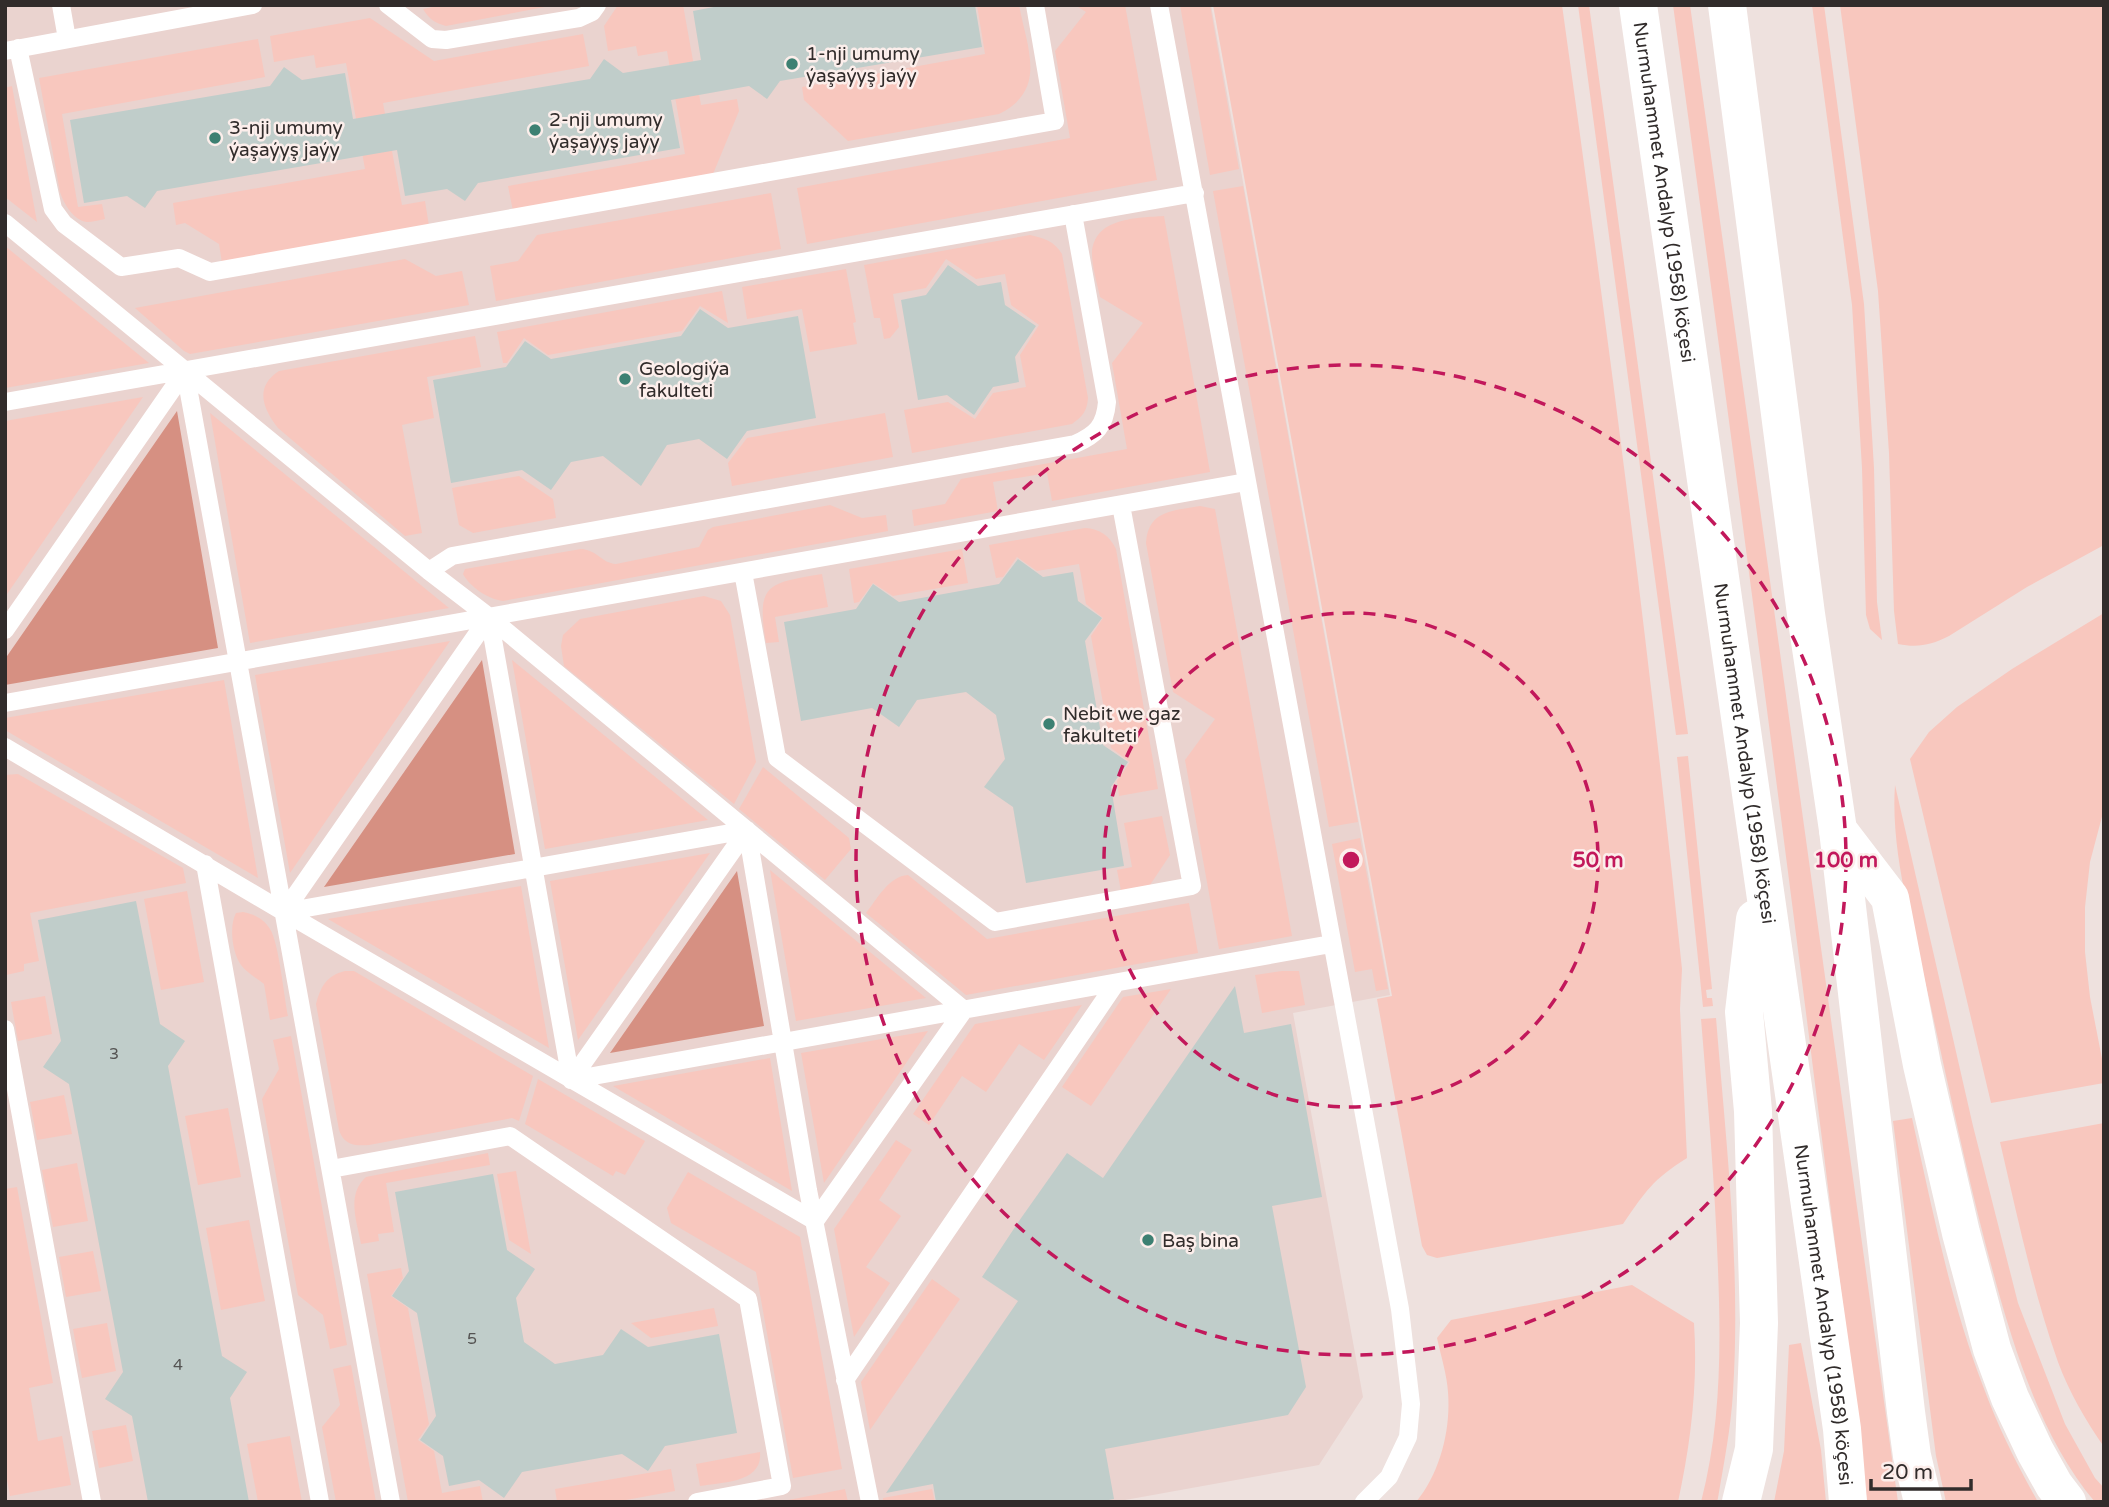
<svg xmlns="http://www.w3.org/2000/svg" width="2109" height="1507" font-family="'Varela Round',sans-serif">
  <rect width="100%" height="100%" fill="#eee1de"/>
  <!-- built -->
  <path fill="#ead3cf" d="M5 5H1211L1390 995 1293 1013 1363 1397 1319 1465 1114 1502H5Z"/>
  <!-- green -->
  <path fill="#f8c7be" d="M442 5H555L446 26C435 23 429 19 423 9Z
    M618 5H683L701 105 737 99 739 111 713 174 513 211 508 186 685 154 667 51 638 56 636 46 608 51 604 26Z
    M977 5H1019C1027 48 1048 90 999 114L848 141 804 100 802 87 985 54Z
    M1075 5H1125L1157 180 807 244 797 188 1070 138 1055 51 1086 12Z
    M1180 5H1210L1239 169 1210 175Z
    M1213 5H1562C1607 326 1649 647 1682 969L1680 1009 1687 1158C1652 1180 1646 1191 1623 1224L1437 1258 1427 1255 1422 1246 1377 999 1392 996Z
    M1578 5H1589L1688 734 1676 735Z
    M1673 5H1690L1898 1502H1867C1806 1002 1741 504 1673 5Z
    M1812 5H1824L1864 304 1874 468 1877 602 1882 640 1870 629 1866 615 1862 468 1852 305Z
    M1840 5H2104V545L2027 587 1949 636C1931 645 1918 648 1898 644L1894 611 1889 453 1878 291Z
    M370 18 434 61 583 34 589 66 383 103 402 205 425 201 429 226 222 263 219 244 185 223 176 225 173 203 365 169 346 63 316 68 314 55 274 62 270 36Z
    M258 39 265 77 62 114 78 207 102 204 105 219C99 220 92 222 87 222 73 220 64 204 60 192L39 78Z
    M12 86 37 222 5 197V88Z
    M1243 186 1358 822 1329 827 1213 191Z
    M771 193 781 249 496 301 490 266 518 261 537 235Z
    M1164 216 1210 472 1052 501 1047 473 993 482 998 511 914 526 912 510 945 504 961 479 1127 449 1112 363 1143 323 1100 297C1097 283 1092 267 1092 253 1094 217 1138 218 1164 216Z
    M1030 235C1044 238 1054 241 1062 254L1088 398C1087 411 1083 416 1072 424L912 453 904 410 948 402 975 419 993 393 1026 387 1020 355 1039 325 1011 305 1005 274 976 279 946 259 926 288 893 294 899 327 890 338 884 339 880 318H874L864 265Z
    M5 246 149 363 5 388Z
    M405 259 436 276 462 271 469 305 190 354 184 351 135 308Z
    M846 269 856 322 853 323 857 344 810 352 802 309 747 319 742 287Z
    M722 291 728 323 700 306 682 331 548 355 524 338 507 363H503L497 332Z
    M475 336 481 367 427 377 434 418 402 425 422 533 405 536 278 428C263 409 254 387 279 371Z
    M143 397 5 597V421Z
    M210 413 449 608 250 643Z
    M885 413 893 457 732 486 728 463 747 438Z
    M519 476 553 499 556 518 473 533 459 525 452 488Z
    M830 505 862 518 886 515 888 531 503 601C488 599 470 587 463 574L465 569 581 549C598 550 601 563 616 564L699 547 708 530 713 527Z
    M1200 506 1215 509 1292 936 1219 949 1185 760 1215 719 1173 692 1146 543C1148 510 1173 511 1200 506Z
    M1085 528C1100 529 1109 535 1116 549L1158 789 1119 796 1117 781 1130 762 1111 748 1091 636 1103 618 1086 604 1079 564 1037 571 1017 557 1003 577 996 578 989 545Z
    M962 549 968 583 893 596 873 583 859 602 854 603 849 569Z
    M822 574 828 607 775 617 779 642 766 643C756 584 767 583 822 574Z
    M704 596 721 601 730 615 756 762 734 804 564 666 561 646 563 635 580 619Z
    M2104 613V809L2090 862 2085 907V952L2090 997 2104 1069V1083L1991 1103 1910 759 1929 732 1957 707 2012 669Z
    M450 641 290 873 255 675Z
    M512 660 708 820 545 849Z
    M224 680 258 878 5 730V718Z
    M1688 756 1712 989 1706 990 1707 998H1712L1713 1006 1703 1007 1677 757Z
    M763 767 849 838 851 849 825 880 739 809Z
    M18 774 183 868 186 883 30 913 39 961 24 964V971L6 975 5 775Z
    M1895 785 1973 1126 2018 1303 2065 1424 2095 1478 2104 1488V1502H2095C2036 1432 2009 1332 1986 1246 1965 1165 1948 1084 1930 1003 1915 934 1890 856 1895 785Z
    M1162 816 1170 855 1150 885 1121 891 1117 870 1132 867 1124 823Z
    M1360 838 1388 989 1376 991 1372 969 1355 972 1332 844Z
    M710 853 578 1040 550 881Z
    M770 870 926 998 796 1021Z
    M908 875 987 939 1189 903 1198 953 966 995 866 913C877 899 889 876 908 875Z
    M521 886 549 1048 328 919Z
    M187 891 204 982 161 990 144 899Z
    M243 912C254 914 264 919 270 929 279 943 284 997 288 1016L270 1020 264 984C256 978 246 972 241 965 232 952 229 926 236 913Z
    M345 971H354L533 1076 519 1121 512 1118 369 1145C354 1146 344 1145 339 1130L316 1004C321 986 326 976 345 971Z
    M1282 971H1299L1305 1005 1262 1013 1255 975Z
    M1171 989 1091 1106 1062 1087 1123 997Z
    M45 996 52 1034 18 1041 11 1002Z
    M1082 1005 1044 1060 1019 1044 986 1092 962 1076 929 1125 913 1114 975 1024Z
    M1716 1018C1726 1142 1741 1268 1733 1392 1731 1427 1724 1463 1718 1498L1717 1502H1701C1721 1425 1721 1348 1718 1269 1715 1186 1708 1103 1701 1019Z
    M928 1031 824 1183 801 1053Z
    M291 1036 347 1345 330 1349 323 1315 298 1295 262 1099 279 1069 273 1040Z
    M770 1058 792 1191 613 1086Z
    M538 1079 645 1141 625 1175 616 1171 613 1176 525 1124Z
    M64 1095 72 1134 37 1140 30 1102Z
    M228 1108 241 1177 198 1185 185 1116Z
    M1912 1118C1932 1208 1950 1300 1983 1386 1998 1427 2017 1465 2038 1502H1946L1936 1456 1893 1121Z
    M2104 1123V1447C2086 1421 2069 1392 2058 1362 2033 1291 2017 1215 2000 1142Z
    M896 1140 912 1150 879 1200 901 1216 866 1267 890 1283 854 1337 834 1229Z
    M488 1153 490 1165 386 1183 394 1232 378 1234 379 1241 361 1244C357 1221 346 1195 366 1177Z
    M77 1163 88 1221 53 1227 42 1170Z
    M516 1171 531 1254 509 1240 497 1174Z
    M688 1172 800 1237 842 1469 793 1478 756 1272 671 1223 667 1208Z
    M17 1187 53 1383 29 1388 38 1441 62 1436 71 1485 10 1496 5 1469V1189Z
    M249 1220 265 1301 221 1310 206 1228Z
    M93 1251 101 1291 66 1297 59 1257Z
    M401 1268 403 1278 391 1296 408 1308 429 1424 418 1440 434 1451 442 1493 480 1486 483 1502H408L367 1274Z
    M932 1279 960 1299 870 1430 861 1382Z
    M1632 1285 1694 1323C1698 1384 1691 1442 1678 1502H1416C1440 1473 1451 1430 1448 1392 1447 1375 1441 1356 1437 1338L1451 1320Z
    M714 1308 718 1326 651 1338 631 1323Z
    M107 1323 116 1371 82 1378 73 1329Z
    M1801 1343 1821 1450 1826 1502H1774L1784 1451 1789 1345Z
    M351 1365 376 1502H336L322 1427 340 1405 333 1369Z
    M126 1425 133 1461 99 1468 92 1431Z
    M290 1436 302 1502H258L247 1444Z
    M760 1452C763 1483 722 1482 700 1486L696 1464Z
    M671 1469 675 1491 615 1502H557L555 1489Z
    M845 1489 848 1502H778Z
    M932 1489 935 1502H883V1498Z"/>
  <!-- water -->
  <path fill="#d69082" d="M177 411 218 648 5 685V659Z
    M482 660 515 854 324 887Z
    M737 871 764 1026 610 1053Z"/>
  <!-- building -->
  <path fill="#c0cdca" d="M724 5H975L982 47 780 81 767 99 749 86 671 100 680 148 478 183 465 201 447 189 405 196 397 150 157 191 145 208 127 196 84 203 70 120 270 86 284 67 302 80 345 73 353 119 590 79 604 59 623 73 701 60 693 11Z
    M948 265 978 286 1001 282 1005 305 1036 326 1015 357 1019 382 993 387 974 415 947 395 918 400 901 300 926 295Z
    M700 309 728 328 798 316 816 418 747 431 727 459 699 439 667 445 641 486 603 456 571 462 551 490 522 470 451 483 433 380 506 367 525 341 551 359 681 336Z
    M1018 559 1043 577 1073 572 1078 601 1102 618 1085 641 1103 745 1128 762 1111 787 1124 866 1026 883 1013 807 984 787 1005 759 996 715 966 692 917 700 899 727 872 708 801 721 784 622 856 609 873 584 899 602 999 584Z
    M136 901 160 1024 185 1041 168 1066 222 1356 247 1372 230 1398 249 1502H148L132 1416 105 1399 123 1372 69 1084 43 1067 61 1041 38 920Z
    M1235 986 1244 1033 1291 1024 1322 1197 1272 1206 1306 1387 1288 1415 1105 1449 1114 1499 1098 1502H936L933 1484 886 1493 1018 1301 982 1277 1019 1221 1067 1153 1103 1178Z
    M493 1174 507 1250 535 1269 516 1298 524 1342 555 1364 603 1355 621 1329 648 1347 719 1334 737 1433 665 1446 648 1471 622 1454 522 1472 504 1498 479 1480 449 1486 443 1456 420 1440 436 1416 417 1313 392 1296 409 1271 395 1192Z"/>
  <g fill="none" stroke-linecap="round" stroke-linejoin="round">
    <!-- lane -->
    <path stroke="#fff" stroke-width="18" d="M61 5 67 39
      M388 5 432 39 446 40 579 18 592 12 597 5
      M1159 5 1400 1309 1411 1404 1408 1437 1389 1477 1364 1502
      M18 48 53 209 64 224 121 267 179 258 210 272 1055 121 1035 5
      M5 51 253 5
      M5 223 429 571 489 617 964 1010 815 1221 284 912 5 747
      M185 371 391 1502
      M5 402 1195 193
      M429 571 452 556 1075 444C1096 435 1105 426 1107 402L1073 214
      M743 572 777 758 995 922 1192 886 1121 505
      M489 617 571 1080
      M5 630 185 371
      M5 703 1246 482
      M747 830 808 1190 870 1502
      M205 864 320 1502
      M284 912 747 830
      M284 912 489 617
      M5 1029 92 1502
      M571 1080 1331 944
      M571 1080 747 830
      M331 1169 510 1136 748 1299 782 1486 697 1502
      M845 1380 1116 983"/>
    <!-- primary -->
    <g stroke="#fff" stroke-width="38">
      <path id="s1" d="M1638 5 1842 1429 1848 1502"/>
      <path d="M1727 5 1806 614 1838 830 1906 1412 1912 1456 1923 1502"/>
      <path d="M1838 830 1890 898 1922 1065 1961 1233 1992 1349 2010 1398 2035 1451 2054 1485 2067 1502"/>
      <path d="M1741 1502 1754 1449 1759 1323 1753 1111 1744 1012 1755 919"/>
    </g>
  </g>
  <!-- distance rings -->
  <g fill="none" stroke="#c2185b" stroke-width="3.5" stroke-dasharray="12 9">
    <circle cx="1351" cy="860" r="247"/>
    <circle cx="1351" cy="860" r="495"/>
  </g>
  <!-- markers -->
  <g fill="#3d8072" stroke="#fceeeb" stroke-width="2.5">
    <circle cx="792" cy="64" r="7"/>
    <circle cx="535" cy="130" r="7"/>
    <circle cx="215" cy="138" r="7"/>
    <circle cx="625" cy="379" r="7"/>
    <circle cx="1049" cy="724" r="7"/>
    <circle cx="1148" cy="1240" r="7"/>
  </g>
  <g text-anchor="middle" stroke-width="5" stroke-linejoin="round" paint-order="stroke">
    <!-- number labels -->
    <g font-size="16" fill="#555453">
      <text x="114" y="1059">3</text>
      <text x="472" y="1344">5</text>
      <text x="178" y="1370">4</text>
    </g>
    <!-- poi labels -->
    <g font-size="19" fill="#312c2b" stroke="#fceeeb" text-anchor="start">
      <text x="806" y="60">1-nji umumy<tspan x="806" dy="22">ýaşaýyş jaýy</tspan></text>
      <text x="549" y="126">2-nji umumy<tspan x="549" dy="22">ýaşaýyş jaýy</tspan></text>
      <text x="229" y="134">3-nji umumy<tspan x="229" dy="22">ýaşaýyş jaýy</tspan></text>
      <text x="639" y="375">Geologiýa<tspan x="639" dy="22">fakulteti</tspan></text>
      <text x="1063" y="720">Nebit we gaz<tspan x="1063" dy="22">fakulteti</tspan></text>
      <text x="1162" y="1247">Baş bina</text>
    </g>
    <!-- street labels -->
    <g font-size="19" fill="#312c2b" stroke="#fceeeb">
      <text dy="7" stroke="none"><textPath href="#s1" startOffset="189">Nurmuhammet Andalyp (1958) köçesi</textPath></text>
      <text dy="7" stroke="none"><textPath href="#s1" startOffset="756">Nurmuhammet Andalyp (1958) köçesi</textPath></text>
      <text dy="7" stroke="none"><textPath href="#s1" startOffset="1323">Nurmuhammet Andalyp (1958) köçesi</textPath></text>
    </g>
  </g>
  <circle cx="1351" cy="860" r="10" fill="#c2185b" stroke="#fceeeb" stroke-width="3.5"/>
  <g font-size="21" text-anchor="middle" font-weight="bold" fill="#c2185b" stroke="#fceeeb" stroke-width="5" stroke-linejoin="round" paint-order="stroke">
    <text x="1598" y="867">50 m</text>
    <text x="1846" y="867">100 m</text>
  </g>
  <!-- border -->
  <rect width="2109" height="1507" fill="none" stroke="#312c2b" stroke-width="14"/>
  <!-- scale -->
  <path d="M1871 1479v10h100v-10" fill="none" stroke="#312c2b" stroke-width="3.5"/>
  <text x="1882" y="1479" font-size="21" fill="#312c2b" stroke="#fceeeb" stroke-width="5" paint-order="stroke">20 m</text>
</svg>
